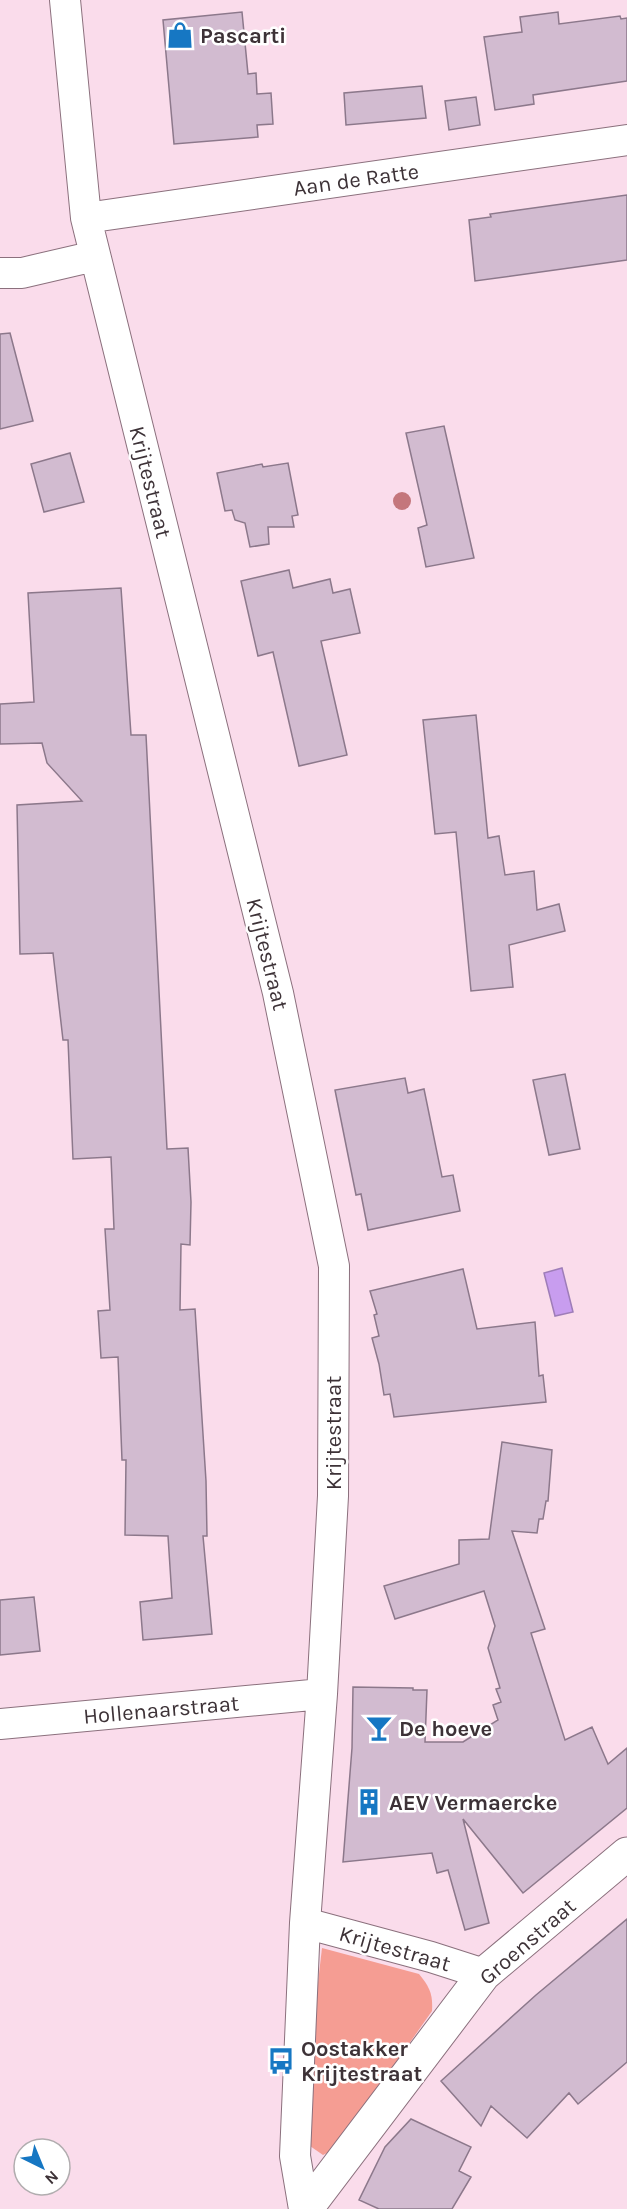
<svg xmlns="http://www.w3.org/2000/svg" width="627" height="2209" font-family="Karla,sans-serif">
  <rect width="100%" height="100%" fill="#fadceb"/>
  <!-- green -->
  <path fill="#f59d93" d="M322 1948 419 1974C430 1987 433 1995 432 2011L335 2149 323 2155 310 2146 309 2060Z"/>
  <!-- water -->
  <path fill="#c89def" stroke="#9e7db8" stroke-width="1.5" d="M562 1268 573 1312 555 1316 544 1273Z"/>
  <!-- building -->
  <path fill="#d2bbd0" stroke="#8c788b" stroke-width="1.5" d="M242 12 248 74 256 73 257 94 271 93 273 124 257 125 258 137 174 144 163 20Z
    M558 12 559 24 620 16 621 19 627 18V81L533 95 534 104 495 110 484 37 522 32 520 17Z
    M422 86 426 118 346 125 344 93Z
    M476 97 480 125 449 130 445 101Z
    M627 195V260L475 281 469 220 491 217 490 214Z
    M10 333 33 421 0 429V334Z
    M444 426 474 558 426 567 418 528 427 525 406 433Z
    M70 453 84 502 44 512 31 464Z
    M288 463 298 515 292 516 294 527H268L269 544 250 547 245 523 235 520 232 510 225 511 217 473 262 464 263 467Z
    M289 570 293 588 330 579 333 593 350 589 360 633 321 641 347 755 299 766 273 652 258 656 241 581Z
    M121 588 131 735H146L167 1149 188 1148 191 1202 190 1245 181 1244 180 1310 195 1309 206 1481 207 1536H203L212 1634 143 1640 140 1602 172 1598 168 1536 125 1535 126 1460H122L118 1357 101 1358 98 1311 110 1310 105 1229H114L111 1157 73 1159 68 1040H63L53 953 20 954 17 805 82 801 47 763 42 743 0 744V704L34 702 28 593Z
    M476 715 488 838 499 836 505 875 534 871 537 910 559 904 565 931 509 945 513 987 471 991 456 832 435 834 423 720Z
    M565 1074 580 1149 549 1155 533 1080Z
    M405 1078 408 1093 424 1089 442 1177 453 1175 460 1211 368 1230 361 1194 356 1195 335 1090Z
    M463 1269 477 1329 535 1322 539 1376 543 1375 546 1402 394 1417 390 1394 384 1395 379 1364 372 1338 379 1336 374 1315 377 1314 370 1291Z
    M502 1442 552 1450 548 1501H546L543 1519H539L537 1533 512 1531 545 1629 531 1633 565 1740 592 1727 608 1764 627 1748V1808L523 1893 463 1819 489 1923 465 1930 448 1870 437 1873 432 1853 343 1862 352 1748 353 1687 413 1688V1690H427L425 1742H463L498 1720 493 1705 501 1702 496 1689 500 1688 488 1648 495 1626 484 1591 395 1619 384 1586 459 1564V1540L489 1539Z
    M34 1597 40 1651 0 1655V1600Z
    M627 1919V2062L578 2104 569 2093 527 2138 491 2106 481 2126 441 2081 536 1995Z
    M411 2119 471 2147 459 2171 471 2177 452 2209H379L359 2200 385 2147Z"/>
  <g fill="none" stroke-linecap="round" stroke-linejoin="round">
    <defs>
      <path id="minor" d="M65 0 86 218 278 993 334 1266 333 1496 322 1694 305 1923 295 2156 304 2209
        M86 218 627 140
        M0 273H22L95 256
        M0 1724 322 1694
        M305 1923 431 1957 484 1974"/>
      <path id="tertiary" d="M306 2209 484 1974 627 1854"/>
    </defs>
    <!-- minor casing -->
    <use href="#minor" stroke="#8b707d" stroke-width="32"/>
    <!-- tertiary casing -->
    <use href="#tertiary" stroke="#8b707d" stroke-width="35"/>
    <!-- minor -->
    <use href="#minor" stroke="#fff" stroke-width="30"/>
    <!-- tertiary -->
    <use href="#tertiary" stroke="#fff" stroke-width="33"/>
  </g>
  <!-- trees -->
  <circle fill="#c4767c" cx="402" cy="501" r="9"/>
  <!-- icons -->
  <defs>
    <symbol id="shop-bare" viewBox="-9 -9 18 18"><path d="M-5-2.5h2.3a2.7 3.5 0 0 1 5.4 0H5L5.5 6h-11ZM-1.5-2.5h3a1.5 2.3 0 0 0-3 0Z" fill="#1677c3" stroke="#fff" stroke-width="2.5" paint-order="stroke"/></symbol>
    <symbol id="bar-bare" viewBox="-9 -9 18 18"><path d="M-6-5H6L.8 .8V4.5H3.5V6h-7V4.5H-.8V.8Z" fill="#1677c3" stroke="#fff" stroke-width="2.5" paint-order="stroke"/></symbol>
    <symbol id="building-bare" viewBox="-9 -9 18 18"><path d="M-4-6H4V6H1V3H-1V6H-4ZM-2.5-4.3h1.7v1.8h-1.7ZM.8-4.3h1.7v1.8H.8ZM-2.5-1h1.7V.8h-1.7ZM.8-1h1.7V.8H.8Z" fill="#1677c3" stroke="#fff" stroke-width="2.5" paint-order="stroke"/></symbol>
    <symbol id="bus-bare" viewBox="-9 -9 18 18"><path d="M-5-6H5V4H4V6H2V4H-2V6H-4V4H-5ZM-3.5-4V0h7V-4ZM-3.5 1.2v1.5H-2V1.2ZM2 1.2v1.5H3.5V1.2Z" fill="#1677c3" stroke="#fff" stroke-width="2.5" paint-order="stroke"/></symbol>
  </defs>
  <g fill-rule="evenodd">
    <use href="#shop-bare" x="161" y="16" width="38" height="38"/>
    <use href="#bar-bare" x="360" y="1709" width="38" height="38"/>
    <use href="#building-bare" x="350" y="1783" width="38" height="38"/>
    <use href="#bus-bare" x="262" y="2042" width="38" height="38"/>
  </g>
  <g text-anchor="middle" stroke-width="5" stroke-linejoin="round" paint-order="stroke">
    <!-- poi labels -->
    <g font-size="22" font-weight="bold" fill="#3d3237" stroke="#fff" text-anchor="start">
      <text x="200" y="43">Pascarti</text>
      <text x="399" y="1736">De hoeve</text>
      <text x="389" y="1810">AEV Vermaercke</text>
      <text x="301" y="2056">Oostakker<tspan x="301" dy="25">Krijtestraat</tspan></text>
    </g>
    <!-- street labels -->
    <g font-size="22" fill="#3d3237" stroke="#fff">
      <text transform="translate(356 179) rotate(-8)" y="8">Aan de Ratte</text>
      <text transform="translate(151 482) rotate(76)" y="8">Krijtestraat</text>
      <text transform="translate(268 954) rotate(76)" y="8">Krijtestraat</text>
      <text transform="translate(333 1433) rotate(-90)" y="8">Krijtestraat</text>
      <text transform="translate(161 1709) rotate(-5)" y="8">Hollenaarstraat</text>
      <text transform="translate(527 1941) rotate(-41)" y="8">Groenstraat</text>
      <text transform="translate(395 1948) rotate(16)" y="8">Krijtestraat</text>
    </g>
  </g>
  <!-- north arrow -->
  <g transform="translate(42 2167) rotate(137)"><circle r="28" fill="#ffffff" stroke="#b1adaf" stroke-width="1.5"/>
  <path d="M0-4.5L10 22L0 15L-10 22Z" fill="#1677c3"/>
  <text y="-9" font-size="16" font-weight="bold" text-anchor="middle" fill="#3d3237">N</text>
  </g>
</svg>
